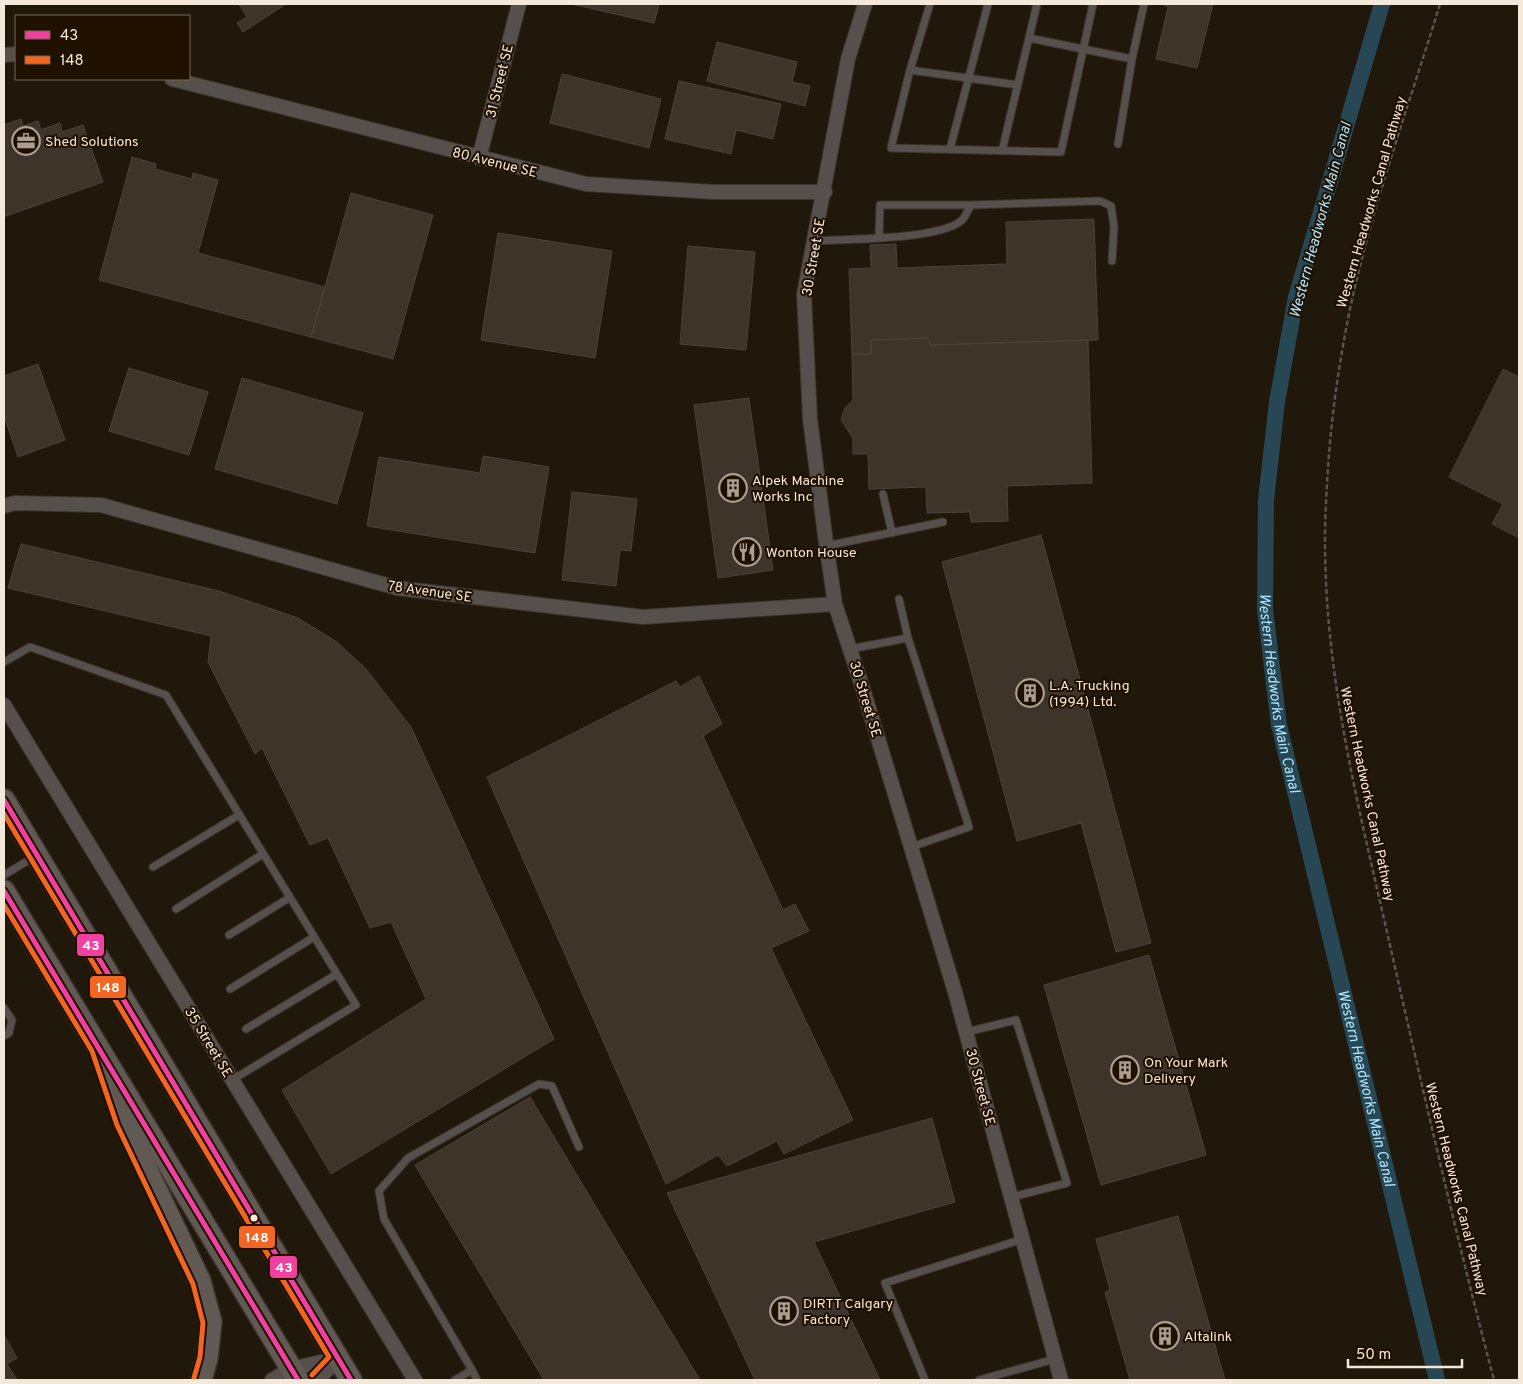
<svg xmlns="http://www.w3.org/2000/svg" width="1523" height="1384" font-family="Overpass,sans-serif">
  <rect width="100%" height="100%" fill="#21180c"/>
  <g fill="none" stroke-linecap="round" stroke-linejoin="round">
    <!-- canal -->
    <path stroke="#264753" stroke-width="16" id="s1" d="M1382 4 1296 297 1277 402 1266 500 1265 609 1279 725 1437 1380"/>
  </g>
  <!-- building -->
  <path fill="#3e342a" stroke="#4b433a" d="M239 4H286L243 32 237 23 247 17Z
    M572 4H659L654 23Z
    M1162 4H1213L1197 68 1156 59 1168 7Z
    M717 42 797 62 792 82 810 86 805 106 707 81Z
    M562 74 661 99 649 148 550 123Z
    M679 81 781 104 773 139 736 130 731 154 665 139Z
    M21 119 23 126 38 121 41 130 60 123 62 132 83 125 103 182 6 216 4 209V125Z
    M132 157 156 164 155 169 192 179 193 173 218 180 198 253 325 287 311 337 99 280Z
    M351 193 433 215 393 359 311 337Z
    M1094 219 1098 340 930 345 928 338 871 340V354H852L849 269 871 268 870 245 896 244 897 268 1007 264 1006 222Z
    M498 233 612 251 595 358 481 340Z
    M688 246 755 252 746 350 680 344Z
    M928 338 930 345 1088 340 1092 483 1007 486 1008 521 971 522 970 512 927 513 926 487 869 489 868 454H853V438L841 420 845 408 853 400 852 354H871V340Z
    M38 364 65 440 18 457 4 416V376Z
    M129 368 208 392 189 455 109 431Z
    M1503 369 1519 377V538L1492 524 1503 504 1449 477Z
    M242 378 363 413 337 504 215 469Z
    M749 398 773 570 718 578 694 405Z
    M483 456 549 467 535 553 367 526 379 457 480 473Z
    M572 492 637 499 631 551 620 550 616 586 562 580Z
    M1041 535 1151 943 1116 952 1081 823 1017 841 942 562Z
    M21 544 219 591 298 618 337 642 366 669 411 727 554 1039 331 1174 282 1090 426 999 391 922 370 928 328 838 310 845 262 748 255 754 208 662 211 636 8 588Z
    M699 676 722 724 703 736 783 910 795 904 809 931 771 948 853 1120 784 1154 777 1141 727 1166 718 1155 666 1184 487 777 676 681 680 687Z
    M1149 955 1206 1155 1101 1185 1044 985Z
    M530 1097 700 1380H544L415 1165Z
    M932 1118 955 1202 814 1242 880 1380H755L667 1193Z
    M1178 1216 1225 1380H1130L1105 1292 1110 1290 1096 1239Z
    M4 1335 17 1358 7 1364 17 1380H4Z"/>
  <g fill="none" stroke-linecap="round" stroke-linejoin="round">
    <defs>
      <path id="service" d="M930 4 910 70 891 148 1061 152 1093 4
        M1029 38 1132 59 1118 144
        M1132 59 1144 4
        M910 70 1018 85
        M950 149 988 4
        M1002 151 1037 4
        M879 237 880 205H971
        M815 241C847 239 937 240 961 221 965 218 968 210 971 205L1100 201 1111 206 1114 227 1112 261
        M883 494 892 533
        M826 546 943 522
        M899 599 908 638
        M850 649 908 638 969 827 911 847
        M4 662 30 647 166 695 356 1005 232 1080
        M153 867 239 815
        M4 875 34 857
        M176 909 263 854
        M229 935 289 898
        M230 989 314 937
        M4 1008 12 1020 9 1033 4 1036
        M246 1029 337 974
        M966 1032 1016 1020 1067 1183 1012 1197
        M472 1370 477 1380
        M455 1380 472 1370 384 1219 379 1191 408 1158 539 1084 552 1086 579 1147
        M925 1380 885 1283 1023 1239
        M979 1380 1055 1359"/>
      <path id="minor" d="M865 4 848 59 804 294 810 419 826 543 835 604 863 689 955 992 1061 1380
        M4 55 16 54
        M172 79 586 184 714 192H825
        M479 158 519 4
        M4 506 15 503 101 505 397 588 643 617 835 604
        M4 705 415 1380
        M272 1380 291 1369 338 1358
        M318 1380 338 1358"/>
      <path id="primary" d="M4 800 351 1380
        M4 891 298 1380
        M113 1088 124 1122 200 1281 211 1322 207 1358 201 1380"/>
    </defs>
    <!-- service casing -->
    <use href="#service" stroke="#3d342b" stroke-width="9"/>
    <!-- minor casing -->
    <use href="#minor" stroke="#3d342b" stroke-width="16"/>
    <!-- primary casing -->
    <use href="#primary" stroke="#3d342b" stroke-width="24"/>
    <!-- path -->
    <path stroke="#5a544e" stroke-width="2.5" stroke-dasharray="5 2.5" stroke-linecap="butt" d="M1440 4C1409 105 1372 206 1350 309 1338 367 1330 426 1327 485 1316 640 1353 783 1387 932 1421 1082 1455 1232 1494 1380"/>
    <!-- service -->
    <use href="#service" stroke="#55504c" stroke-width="7"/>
    <!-- minor -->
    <use href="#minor" stroke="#55504c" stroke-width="14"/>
    <!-- primary -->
    <use href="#primary" stroke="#615953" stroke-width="21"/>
    <defs>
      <path id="bus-1" d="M4 800 351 1380
        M4 891 298 1380"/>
      <path id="bus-2" d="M4 814 329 1357 312 1375
        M4 905 92 1051 117 1125 193 1284 203 1323 200 1357 194 1378"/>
    </defs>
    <!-- bus-1 casing -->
    <use href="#bus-1" stroke="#201000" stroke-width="9"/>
    <!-- bus-2 casing -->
    <use href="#bus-2" stroke="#201000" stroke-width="9"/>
    <!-- bus-1 -->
    <use href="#bus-1" stroke="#f240a1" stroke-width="5"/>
    <!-- bus-2 -->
    <use href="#bus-2" stroke="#f26522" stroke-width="5"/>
  </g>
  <!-- icons -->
  <defs>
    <symbol id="office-ring" viewBox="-11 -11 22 22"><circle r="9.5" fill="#201000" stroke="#aa9f92" stroke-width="1.5"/><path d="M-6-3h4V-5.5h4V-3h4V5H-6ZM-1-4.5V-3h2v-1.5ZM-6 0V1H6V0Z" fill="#aa9f92"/></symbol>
    <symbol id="building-ring" viewBox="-11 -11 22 22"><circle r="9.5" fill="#201000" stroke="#aa9f92" stroke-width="1.5"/><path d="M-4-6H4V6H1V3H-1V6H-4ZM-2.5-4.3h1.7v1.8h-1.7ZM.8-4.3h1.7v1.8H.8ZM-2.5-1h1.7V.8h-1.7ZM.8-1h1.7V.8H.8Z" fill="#aa9f92"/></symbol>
    <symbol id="restaurant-ring" viewBox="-11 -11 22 22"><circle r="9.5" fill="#201000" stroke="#aa9f92" stroke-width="1.5"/><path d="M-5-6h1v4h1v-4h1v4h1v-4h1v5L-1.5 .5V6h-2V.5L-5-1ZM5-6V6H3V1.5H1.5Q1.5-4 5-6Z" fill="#aa9f92"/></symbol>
  </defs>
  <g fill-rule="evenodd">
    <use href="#office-ring" x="10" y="125" width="32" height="32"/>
    <use href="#building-ring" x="717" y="472" width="32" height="32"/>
    <use href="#restaurant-ring" x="731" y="536" width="32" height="32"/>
    <use href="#building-ring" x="1014" y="677" width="32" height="32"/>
    <use href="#building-ring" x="1109" y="1054" width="32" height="32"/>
    <use href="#building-ring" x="768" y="1295" width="32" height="32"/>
    <use href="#building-ring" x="1149" y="1320" width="32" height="32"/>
  </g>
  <!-- markers -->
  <circle fill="#f3e8da" stroke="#201000" stroke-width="2" cx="254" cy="1218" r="4.5"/>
  <g text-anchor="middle" stroke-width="4" stroke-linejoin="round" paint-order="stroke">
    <!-- street labels -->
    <g font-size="14" fill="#f3e8da" stroke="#201000">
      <text transform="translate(499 81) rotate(-76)" y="5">31 Street SE</text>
      <text transform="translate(495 162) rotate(14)" y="5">80 Avenue SE</text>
      <text transform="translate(1371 202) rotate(-74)" y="5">Western Headworks Canal Pathway</text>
      <text transform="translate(813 257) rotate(-80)" y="5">30 Street SE</text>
      <text transform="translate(430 591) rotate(8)" y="5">78 Avenue SE</text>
      <text transform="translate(866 699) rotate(73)" y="5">30 Street SE</text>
      <text transform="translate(1368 794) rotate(78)" y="5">Western Headworks Canal Pathway</text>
      <text transform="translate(209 1042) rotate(59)" y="5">35 Street SE</text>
      <text transform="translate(981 1087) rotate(75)" y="5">30 Street SE</text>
      <text transform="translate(1457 1189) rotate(76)" y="5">Western Headworks Canal Pathway</text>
    </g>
    <!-- poi labels -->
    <g font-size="14" fill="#f3e8da" stroke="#201000" text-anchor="start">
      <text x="45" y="146">Shed Solutions</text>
      <text x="752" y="485">Alpek Machine<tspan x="752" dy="16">Works Inc</tspan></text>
      <text x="766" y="557">Wonton House</text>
      <text x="1049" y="690">L.A. Trucking<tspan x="1049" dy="16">(1994) Ltd.</tspan></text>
      <text x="1144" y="1067">On Your Mark<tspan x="1144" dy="16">Delivery</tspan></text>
      <text x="803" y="1308">DIRTT Calgary<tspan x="803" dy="16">Factory</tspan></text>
      <text x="1184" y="1341">Altalink</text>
    </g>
    <!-- water labels -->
    <g font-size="15" font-style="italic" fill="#afe5fb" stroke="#201000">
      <text transform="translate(1320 220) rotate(-75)" y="5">Western Headworks Main Canal</text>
      <text dy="5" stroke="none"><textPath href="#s1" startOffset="705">Western Headworks Main Canal</textPath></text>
      <text dy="5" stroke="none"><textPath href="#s1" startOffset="1110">Western Headworks Main Canal</textPath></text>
    </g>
  </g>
  <g stroke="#201000" stroke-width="2">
    <rect x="76" y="933" width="29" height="24" rx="5" fill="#f240a1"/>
    <rect x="89" y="975" width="38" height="24" rx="5" fill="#f26522"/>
    <rect x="238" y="1225" width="38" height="24" rx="5" fill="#f26522"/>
    <rect x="269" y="1255" width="29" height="24" rx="5" fill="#f240a1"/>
  </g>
  <g font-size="14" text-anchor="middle" font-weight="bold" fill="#fff">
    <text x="91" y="950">43</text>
    <text x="108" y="992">148</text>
    <text x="257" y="1242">148</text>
    <text x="284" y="1272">43</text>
  </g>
  <!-- border -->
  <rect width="1523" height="1384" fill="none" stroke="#f3e8da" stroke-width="10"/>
  <!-- legend -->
  <rect x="15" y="15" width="175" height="65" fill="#201000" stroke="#746657"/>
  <rect x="25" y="31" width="25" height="8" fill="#f240a1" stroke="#746657"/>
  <text x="60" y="40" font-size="15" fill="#f3e8da">43</text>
  <rect x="25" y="56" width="25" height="8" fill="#f26522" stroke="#746657"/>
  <text x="60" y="65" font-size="15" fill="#f3e8da">148</text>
  <!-- scale -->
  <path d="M1348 1359v8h114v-8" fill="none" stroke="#f3e8da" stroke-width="2.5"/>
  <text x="1356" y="1359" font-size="15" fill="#f3e8da" stroke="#201000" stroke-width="4" paint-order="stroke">50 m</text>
</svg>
